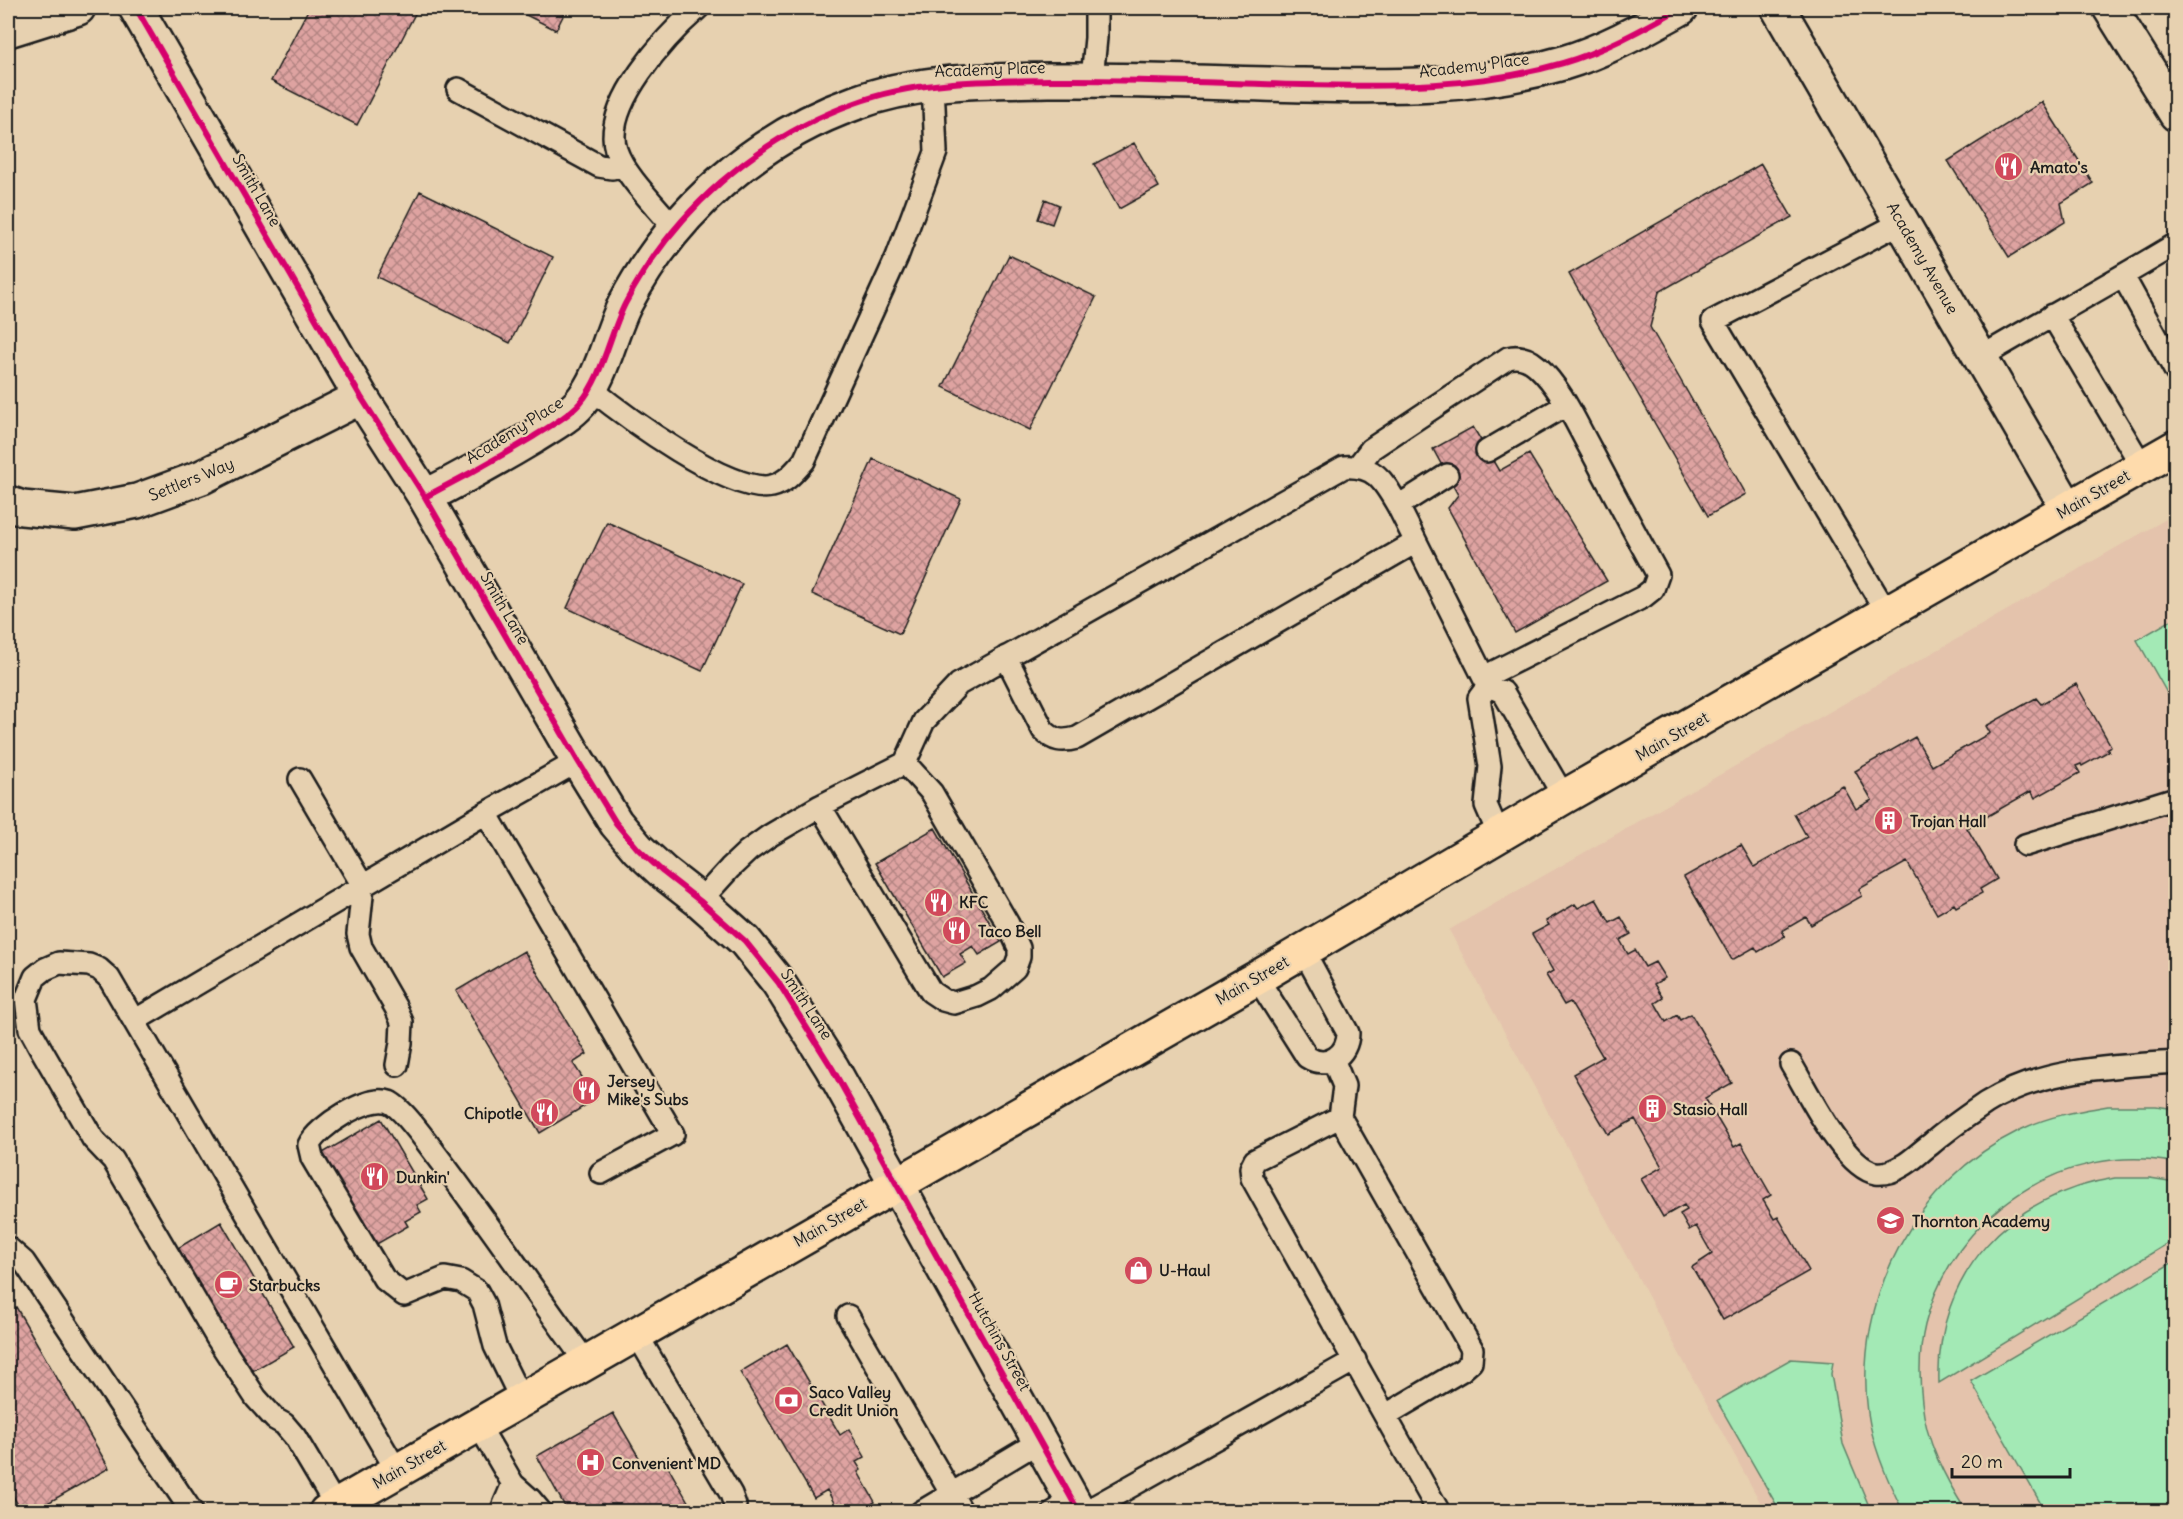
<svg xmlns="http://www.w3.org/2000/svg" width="2183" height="1519" font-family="Delius,sans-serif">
  <defs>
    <pattern id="building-cross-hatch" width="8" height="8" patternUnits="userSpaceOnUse" patternTransform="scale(1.5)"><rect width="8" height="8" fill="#dea3a1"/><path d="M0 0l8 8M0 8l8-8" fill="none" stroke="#b38482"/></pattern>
  </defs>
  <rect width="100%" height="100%" fill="#e7d1b0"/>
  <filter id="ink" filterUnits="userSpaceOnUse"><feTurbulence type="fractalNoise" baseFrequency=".0167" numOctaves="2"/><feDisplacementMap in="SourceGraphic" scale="12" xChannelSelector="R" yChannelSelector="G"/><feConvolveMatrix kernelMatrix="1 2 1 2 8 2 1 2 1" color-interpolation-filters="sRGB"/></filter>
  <g filter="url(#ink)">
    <!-- built -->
    <path fill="#e4c3ac" d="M2175 514V1511H1765L1449 930Z"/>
    <!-- pitch -->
    <path fill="#a3e9b5" stroke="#608268" stroke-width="1.5" d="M2175 618V707L2137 640Z
      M2108 1106H2156L2175 1109V1163C2064 1140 1952 1215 1925 1325 1919 1350 1919 1377 1922 1402 1926 1442 1945 1478 1966 1511H1903C1887 1480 1873 1448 1868 1413 1853 1297 1915 1181 2020 1130 2048 1116 2078 1111 2108 1106Z
      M2115 1178H2150L2175 1182V1239L1939 1383C1935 1274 2010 1194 2115 1178Z
      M2175 1261V1511H2045L1971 1381Z
      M1791 1359 1833 1362 1831 1374 1843 1444 1871 1511H1780L1717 1401Z"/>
    <!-- building -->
    <path fill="url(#building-cross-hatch)" stroke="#1c1c1c" stroke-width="1.5" d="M309 8H418L357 125 271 81Z
      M512 8H567L556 30Z
      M2042 102 2093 183 2061 203 2065 222 2009 257 1948 161Z
      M1134 143 1159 187 1119 209 1094 164Z
      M1761 164 1792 217 1659 292 1650 327 1746 494 1708 516 1569 274Z
      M420 191 553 257 510 343 377 277Z
      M1045 199 1059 205 1052 224 1038 219Z
      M1009 255 1096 297 1030 430 943 387Z
      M1473 427 1499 471 1529 454 1607 581 1515 633 1448 508 1458 495 1433 449Z
      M873 459 961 499 900 634 812 594Z
      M607 522 742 584 702 671 567 608Z
      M2076 684 2111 746 2107 748 2109 751 2082 766 2081 764 2076 766 2080 773 2035 798 2031 791 1967 828 1997 879 1980 889 1982 893 1956 907 1954 904 1937 914 1907 862 1859 889 1862 896 1811 925 1806 917 1782 931 1785 936 1758 952 1755 947 1732 960 1684 877 1741 845 1754 867 1807 837 1794 814 1843 786 1856 809 1872 800 1855 771 1915 737 1932 766 1990 733 1986 726 2036 698 2041 704Z
      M935 828 1001 942 979 955 973 946 960 954 966 963 942 977 875 863Z
      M1596 899 1610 923 1621 917 1631 934 1620 940 1628 954 1635 950 1645 967 1655 962 1665 978 1654 984 1663 998 1655 1003 1666 1022 1677 1015 1680 1020 1691 1014 1732 1083 1705 1098 1734 1147 1741 1143 1771 1195 1763 1200 1774 1219 1778 1217 1809 1271 1723 1320 1692 1267 1712 1254 1696 1226 1689 1230 1680 1214 1687 1210 1684 1205 1663 1217 1641 1179 1662 1167 1635 1119 1608 1134 1573 1074 1603 1057 1570 1002 1564 1005 1546 975 1553 971 1532 934 1549 925 1546 921 1575 904 1578 908Z
      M524 951 587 1054 573 1063 596 1099 540 1133 456 991Z
      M381 1119 428 1199 417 1205 421 1212 405 1221 408 1226 375 1245 321 1154Z
      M221 1222 294 1347 249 1373 173 1251Z
      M8 1306 11 1311 16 1307 109 1468 32 1512H22L8 1487Z
      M787 1344 840 1435 849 1429 865 1457 856 1462 861 1470 858 1472 875 1502 858 1512H839L827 1490 814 1498 740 1372Z
      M613 1413 645 1468 663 1458 691 1507 684 1512H568L537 1456Z"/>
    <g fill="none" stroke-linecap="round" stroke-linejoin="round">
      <defs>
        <path id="lane" d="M1092 79 1096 38V8
          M458 89 599 166 612 168 623 165
          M674 228C657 207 624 175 616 150 602 105 667 35 698 8
          M2123 276 2176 372
          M2052 315 2142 466
          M1981 357C2045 319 2112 283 2176 244
          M590 388C622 414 732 496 772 486 786 483 795 471 804 461L897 257 936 152 933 84
          M1487 451 1566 405
          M1358 466 1371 449 1508 358C1519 355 1528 358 1537 366 1561 388 1575 421 1591 450 1613 492 1635 533 1658 575L1653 589 1643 597 1484 677
          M1398 506 1447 475
          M1887 613 1713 321 1902 222
          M1006 657 1043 730C1054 741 1062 742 1077 738L1416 542
          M1488 686 1479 698 1490 766 1486 805 1499 835
          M300 779 363 886 358 934 361 947 396 1008 402 1022 401 1043 397 1065
          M820 806 931 992 943 1000 954 1003 977 996 991 989 1015 968 1019 957V948L1008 924 932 793 905 763
          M486 813 673 1134 601 1173
          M2025 845 2176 798
          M700 901 730 868 748 851 769 836 820 806 905 763 924 721 959 684 1344 467C1376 465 1384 482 1398 506L1488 686 1503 692 1564 797
          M1257 978 1307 1057C1327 1070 1348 1055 1348 1033L1303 950
          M134 1021 486 813 578 761
          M1333 1059 1344 1086 1340 1117 1472 1349 1471 1362 1462 1370 1386 1415
          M1791 1064C1807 1090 1844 1168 1876 1173 1885 1174 1894 1171 1902 1166 1912 1161 1921 1151 1931 1144 1948 1129 1967 1116 1986 1103 2042 1068 2112 1067 2176 1062
          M1340 1117 1255 1160 1251 1168 1252 1178 1439 1512
          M8 1248 24 1262 192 1512
          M848 1316 962 1512
          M636 1333 731 1494 735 1505 734 1512
          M521 1399 495 1346 484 1304 477 1291 461 1281 445 1278 404 1295 384 1279 312 1158 309 1145C317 1127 368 1094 389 1102 403 1108 428 1144 438 1157 489 1224 536 1294 586 1362
          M478 1424 513 1484 530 1499 541 1512
          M336 1506 295 1437 284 1424 275 1419 256 1398 217 1338 113 1160 93 1139 41 1049 30 1029 26 999 35 977 45 969 59 963 89 965 99 969 109 978 397 1471
          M501 1512 513 1484
          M921 1512 1040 1441
          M1054 1512 1073 1500
          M1085 1512 1355 1360"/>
        <path id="street" d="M136 8 361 397 425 497 578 761 616 823 638 849 663 872 700 901 745 941 778 982 832 1068 1079 1512
          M1778 8 2068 509
          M2110 8 2176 114
          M8 30 78 8
          M425 497C462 478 498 458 533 437 548 427 568 417 580 403 603 376 609 336 625 304 673 212 756 138 855 103 917 80 983 81 1049 80 1133 79 1218 83 1303 85 1391 87 1478 88 1563 63 1604 51 1643 29 1681 8
          M8 503 22 508 75 513 137 501 202 477 361 397"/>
        <path id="primary" d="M326 1512 1257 978 1564 797 2176 447"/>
      </defs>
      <!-- lane casing -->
      <use href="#lane" stroke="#1c1c1c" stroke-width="26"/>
      <!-- street casing -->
      <use href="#street" stroke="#1c1c1c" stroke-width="38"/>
      <!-- primary casing -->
      <use href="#primary" stroke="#1c1c1c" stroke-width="38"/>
      <!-- lane -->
      <use href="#lane" stroke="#e7d1b0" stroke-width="21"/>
      <!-- street -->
      <use href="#street" stroke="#e7d1b0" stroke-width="33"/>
      <!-- primary -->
      <use href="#primary" stroke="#fedbac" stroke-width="33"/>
      <defs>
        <path id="cycleway" d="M136 8 361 397 425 497 578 761 616 823 638 849 663 872 700 901 745 941 778 982 832 1068 1079 1512
          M425 497C462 478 498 458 533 437 548 427 568 417 580 403 603 376 609 336 625 304 673 212 756 138 855 103 917 80 983 81 1049 80 1133 79 1218 83 1303 85 1391 87 1478 88 1563 63 1604 51 1643 29 1681 8"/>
      </defs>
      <!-- cycleway casing -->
      <use href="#cycleway" stroke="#e7d1b0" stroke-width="10"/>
      <!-- cycleway -->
      <use href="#cycleway" stroke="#d6006c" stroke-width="6"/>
    </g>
  </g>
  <!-- icons -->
  <defs>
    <symbol id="restaurant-disc" viewBox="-11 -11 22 22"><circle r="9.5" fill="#d1495b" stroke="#e7d1b0"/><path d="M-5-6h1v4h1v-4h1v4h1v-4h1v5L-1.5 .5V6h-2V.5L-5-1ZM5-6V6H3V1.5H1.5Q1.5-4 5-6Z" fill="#fff"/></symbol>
    <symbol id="building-disc" viewBox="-11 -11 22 22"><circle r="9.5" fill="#d1495b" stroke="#e7d1b0"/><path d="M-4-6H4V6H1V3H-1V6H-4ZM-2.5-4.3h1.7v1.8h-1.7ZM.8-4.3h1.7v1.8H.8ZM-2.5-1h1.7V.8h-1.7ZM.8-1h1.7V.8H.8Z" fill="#fff"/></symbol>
    <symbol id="school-disc" viewBox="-11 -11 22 22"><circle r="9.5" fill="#d1495b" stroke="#e7d1b0"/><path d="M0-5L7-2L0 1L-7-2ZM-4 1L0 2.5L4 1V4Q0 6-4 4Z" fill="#fff"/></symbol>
    <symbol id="shop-disc" viewBox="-11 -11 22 22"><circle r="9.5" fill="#d1495b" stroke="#e7d1b0"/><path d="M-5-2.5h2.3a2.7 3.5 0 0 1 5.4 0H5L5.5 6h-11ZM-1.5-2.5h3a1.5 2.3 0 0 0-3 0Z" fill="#fff"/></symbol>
    <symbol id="cafe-disc" viewBox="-11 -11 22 22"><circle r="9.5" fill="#d1495b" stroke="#e7d1b0"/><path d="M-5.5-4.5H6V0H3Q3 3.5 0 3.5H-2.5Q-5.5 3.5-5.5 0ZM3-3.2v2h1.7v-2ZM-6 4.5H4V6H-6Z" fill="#fff"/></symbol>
    <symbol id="bank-disc" viewBox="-11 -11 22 22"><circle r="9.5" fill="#d1495b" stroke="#e7d1b0"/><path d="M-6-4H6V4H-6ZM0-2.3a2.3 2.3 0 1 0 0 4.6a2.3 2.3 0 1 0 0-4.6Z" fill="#fff"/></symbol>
    <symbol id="hospital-disc" viewBox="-11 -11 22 22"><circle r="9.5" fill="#d1495b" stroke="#e7d1b0"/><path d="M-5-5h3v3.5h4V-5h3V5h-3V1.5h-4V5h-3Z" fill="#fff"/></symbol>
  </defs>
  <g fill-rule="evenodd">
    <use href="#restaurant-disc" x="1992" y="150" width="33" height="33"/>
    <use href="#building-disc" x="1872" y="804" width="33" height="33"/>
    <use href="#restaurant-disc" x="922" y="886" width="33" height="33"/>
    <use href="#restaurant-disc" x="940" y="914" width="33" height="33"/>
    <use href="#restaurant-disc" x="570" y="1074" width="33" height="33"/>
    <use href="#building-disc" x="1636" y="1092" width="33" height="33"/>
    <use href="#restaurant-disc" x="528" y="1096" width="33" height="33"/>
    <use href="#restaurant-disc" x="358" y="1160" width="33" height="33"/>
    <use href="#school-disc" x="1874" y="1204" width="33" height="33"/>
    <use href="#shop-disc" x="1122" y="1254" width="33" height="33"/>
    <use href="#cafe-disc" x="212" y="1268" width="33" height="33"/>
    <use href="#bank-disc" x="772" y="1384" width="33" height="33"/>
    <use href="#hospital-disc" x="574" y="1446" width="33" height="33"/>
  </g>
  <g text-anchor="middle" stroke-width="4.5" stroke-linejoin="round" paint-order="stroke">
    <!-- street labels -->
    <g font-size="16" fill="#1c1c1c" stroke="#e7d1b0">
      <text transform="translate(1474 65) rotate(-7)" y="6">Academy Place</text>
      <text transform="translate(990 69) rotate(-2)" y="6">Academy Place</text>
      <text transform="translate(257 190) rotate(60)" y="6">Smith Lane</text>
      <text transform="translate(1923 258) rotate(60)" y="6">Academy Avenue</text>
      <text transform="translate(514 430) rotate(-32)" y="6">Academy Place</text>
      <text transform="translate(191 479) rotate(-22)" y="6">Settlers Way</text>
      <text transform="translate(2093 494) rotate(-30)" y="6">Main Street</text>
      <text transform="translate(505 608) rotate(60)" y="6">Smith Lane</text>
      <text transform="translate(1672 736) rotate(-30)" y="6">Main Street</text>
      <text transform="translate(1252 980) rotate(-30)" y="6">Main Street</text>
      <text transform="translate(807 1004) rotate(57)" y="6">Smith Lane</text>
      <text transform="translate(830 1222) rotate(-30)" y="6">Main Street</text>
      <text transform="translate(1000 1341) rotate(61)" y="6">Hutchins Street</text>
      <text transform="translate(409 1464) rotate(-30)" y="6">Main Street</text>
    </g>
    <!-- poi labels -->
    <g font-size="16" font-weight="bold" fill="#1c1c1c" stroke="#e7d1b0" text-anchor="start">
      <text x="2030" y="173">Amato's</text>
      <text x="1910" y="827">Trojan Hall</text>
      <text x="959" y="908">KFC</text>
      <text x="978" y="937">Taco Bell</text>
      <text x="607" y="1087">Jersey<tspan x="607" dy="18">Mike's Subs</tspan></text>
      <text x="1673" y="1115">Stasio Hall</text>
      <text x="523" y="1119" text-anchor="end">Chipotle</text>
      <text x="396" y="1183">Dunkin'</text>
      <text x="1912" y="1227">Thornton Academy</text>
      <text x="1159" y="1276">U-Haul</text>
      <text x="249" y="1291">Starbucks</text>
      <text x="809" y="1398">Saco Valley<tspan x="809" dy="18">Credit Union</tspan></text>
      <text x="612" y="1469">Convenient MD</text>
    </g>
  </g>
  <!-- margin -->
  <rect width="2183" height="1519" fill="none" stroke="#e7d1b0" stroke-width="30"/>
  <rect x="15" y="15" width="2153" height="1489" fill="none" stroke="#1c1c1c" stroke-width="2" filter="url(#ink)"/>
  <!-- scale -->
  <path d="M1952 1468v9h118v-9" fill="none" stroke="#1c1c1c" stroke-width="3"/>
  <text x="1961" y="1468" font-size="18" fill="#1c1c1c" stroke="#e7d1b0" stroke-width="4.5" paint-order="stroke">20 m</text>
</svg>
